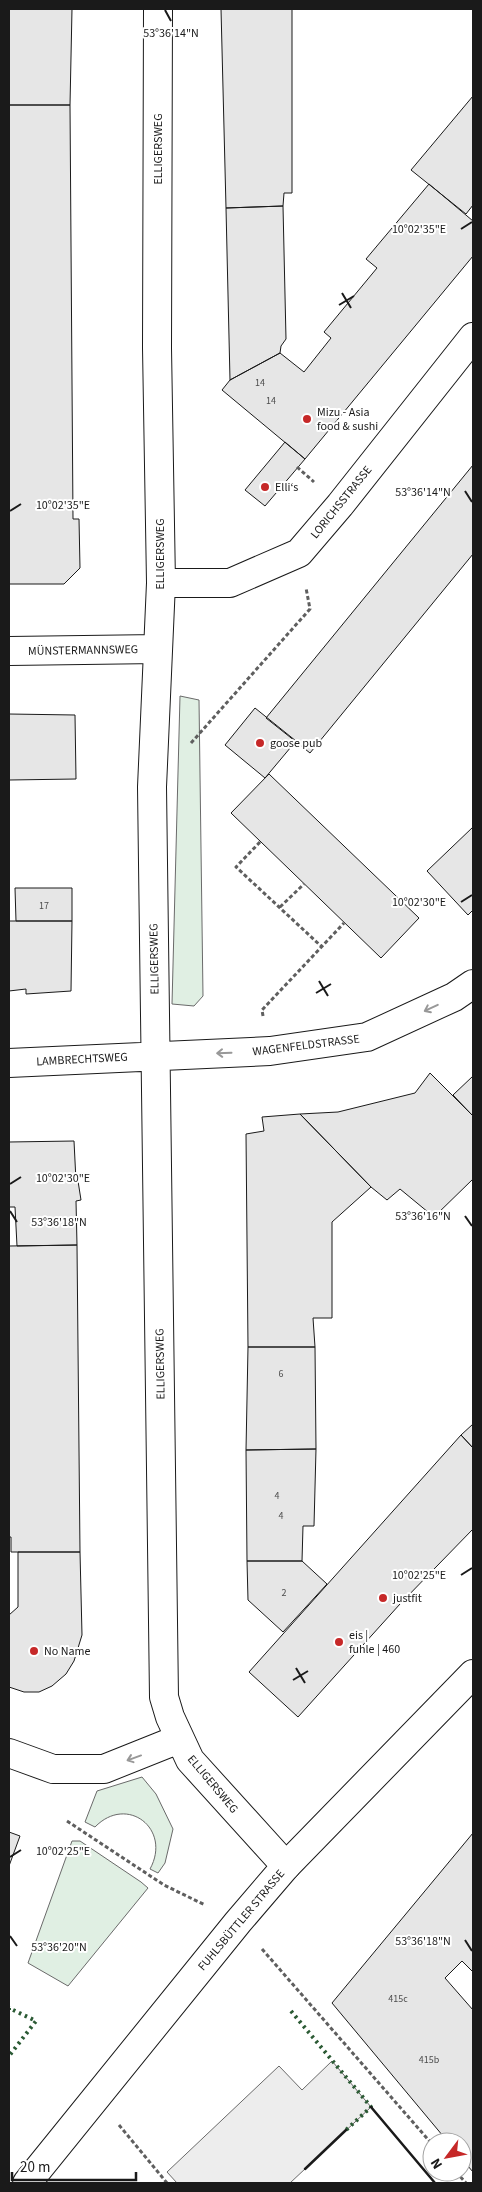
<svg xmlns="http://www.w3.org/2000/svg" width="482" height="2192" font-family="'Source Sans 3',sans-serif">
  <rect width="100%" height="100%" fill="#fff"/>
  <!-- green -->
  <path fill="#e0efe3" stroke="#6a6a6a" d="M180 696 199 700 203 996 194 1006 172 1004Z
    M142 1777 156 1794 173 1829 165 1863 158 1873 150 1869C172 1829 127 1794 95 1827L85 1822 97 1791Z
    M72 1841H80L141 1882 148 1888 68 1986 28 1963Z"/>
  <!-- parking -->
  <path fill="#ededed" stroke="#6a6a6a" d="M332 2061 371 2107 290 2183H177L167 2172 279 2066 302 2090Z"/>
  <!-- building -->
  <path fill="#e6e6e6" stroke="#1a1a1a" d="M9 9H72L70 105H9Z
    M221 9H292V193H284L283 206 226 208Z
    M473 96V205L466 214 411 170Z
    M9 105H70L73 519H79L80 568 64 584H9Z
    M429 184 473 221V256L305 459 222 390 230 380 280 353 304 372 331 338 324 332 377 268 366 259Z
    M283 206 286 339 281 346 280 353 230 380 226 208Z
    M285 442 305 459 265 506 245 490Z
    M473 465V554L310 753 266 718Z
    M255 708 296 741 265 778 225 745Z
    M9 714 75 715 76 779 9 780Z
    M269 774 419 918 381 958 231 813Z
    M473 827V910L468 915 427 871Z
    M15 888H72V921H16Z
    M9 921H72L71 991 26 994V989L9 991Z
    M430 1073 473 1116V1179L434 1217 400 1189 387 1200 371 1187 300 1114 338 1112 415 1093Z
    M473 1076V1116L453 1095Z
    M300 1114 371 1187 332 1222V1318H313L315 1347H248L246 1134 264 1131 262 1117Z
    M74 1141 76 1181H78L81 1200 76 1201 77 1245 17 1246 15 1207H9V1142Z
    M77 1245 80 1552H11V1537H9V1246Z
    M248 1347H315L316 1449 246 1450Z
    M473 1424V1448L461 1435Z
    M461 1435 473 1448V1529L400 1604 298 1717 249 1672Z
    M316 1449 314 1526H303L302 1561H247L246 1450Z
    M18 1552H80L82 1635 74 1661 66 1674 52 1686 39 1692H24L9 1687V1615L18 1607Z
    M247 1561H302L327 1584 283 1632 248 1600Z
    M9 1832 20 1836 9 1866Z
    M473 1833V1972L462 1961 445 1978 473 2010V2172L462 2159V2142H448L332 2003Z"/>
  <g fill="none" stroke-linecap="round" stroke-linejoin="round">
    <defs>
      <path id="minor" d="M158 9 157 348 161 583 152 787 164 1697 170 1717 190 1760 286 1866
        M161 583H230L299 553 340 505 473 337
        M9 651 158 649
        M9 1063 270 1051 367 1037 454 997 473 984
        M9 1753 53 1769H104L179 1739"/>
      <path id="major" d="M27 2183 238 1922 286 1866 473 1674"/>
    </defs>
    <!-- minor casing -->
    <use href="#minor" stroke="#1a1a1a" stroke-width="30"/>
    <!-- major casing -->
    <use href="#major" stroke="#1a1a1a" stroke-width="30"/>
    <!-- path -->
    <path stroke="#5f5f5f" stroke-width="3" stroke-dasharray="4 2.5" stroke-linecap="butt" d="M297 467 314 482
      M191 743 310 609 306 588
      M260 842 236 867 322 947
      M280 907 304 884
      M263 1016 262 1010 344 923
      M67 1821 164 1885 205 1905
      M262 1949 432 2144
      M119 2125 167 2183
      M456 2172 466 2183"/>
    <!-- minor -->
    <use href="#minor" stroke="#fff" stroke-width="28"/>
    <!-- major -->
    <use href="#major" stroke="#fff" stroke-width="28"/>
    <!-- hedge -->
    <path stroke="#2b5a34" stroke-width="4" stroke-dasharray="2.5 4" stroke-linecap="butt" d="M9 2010V2008L36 2021 9 2056
      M291 2011 371 2107 346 2130"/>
    <!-- wall -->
    <path stroke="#1a1a1a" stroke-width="2.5" d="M371 2107 435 2183
      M305 2169 346 2130"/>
  </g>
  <!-- one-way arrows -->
  <defs><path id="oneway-shaft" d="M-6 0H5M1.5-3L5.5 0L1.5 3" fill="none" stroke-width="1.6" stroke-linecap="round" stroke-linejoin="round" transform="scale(1.25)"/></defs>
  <g stroke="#989898">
    <use href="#oneway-shaft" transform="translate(431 1008) rotate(155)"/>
    <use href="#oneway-shaft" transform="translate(224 1053) rotate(178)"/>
    <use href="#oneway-shaft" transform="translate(134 1758) rotate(160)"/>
  </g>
  <!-- ticks -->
  <path fill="none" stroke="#1a1a1a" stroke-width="2" d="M165 10 171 21M461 229 472 222M342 293 351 308M339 305 354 296M465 491 472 502M10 511 21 504M461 902 472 895M319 981 328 996M316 993 331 984M10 1184 21 1177M10 1211 17 1222M465 1216 472 1226M461 1575 472 1568M296 1668 305 1683M293 1680 308 1671M10 1857 21 1850M10 1936 17 1946M465 1940 472 1951"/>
  <!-- markers -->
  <g fill="#c62828" stroke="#fff" stroke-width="2">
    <circle cx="307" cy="419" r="5"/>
    <circle cx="265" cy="487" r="5"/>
    <circle cx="260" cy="743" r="5"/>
    <circle cx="383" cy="1598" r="5"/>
    <circle cx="339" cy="1642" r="5"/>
    <circle cx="34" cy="1651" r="5"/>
  </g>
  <g text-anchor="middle" stroke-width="4" stroke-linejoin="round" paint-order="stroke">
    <!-- number labels -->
    <g font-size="10" fill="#4d4d4d">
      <text x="260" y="386">14</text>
      <text x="271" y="404">14</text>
      <text x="44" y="909">17</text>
      <text x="281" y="1377">6</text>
      <text x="277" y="1499">4</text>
      <text x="281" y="1519">4</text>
      <text x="284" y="1596">2</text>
      <text x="398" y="2002">415c</text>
      <text x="429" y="2063">415b</text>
    </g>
    <!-- street labels -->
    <g font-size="12" fill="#1a1a1a" stroke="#fff">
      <text transform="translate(158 149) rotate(-90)" y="4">ELLIGERSWEG</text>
      <text transform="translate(341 502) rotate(-51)" y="4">LORICHSSTRASSE</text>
      <text transform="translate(160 554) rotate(-90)" y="4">ELLIGERSWEG</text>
      <text transform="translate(83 650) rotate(-1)" y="4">MÜNSTERMANNSWEG</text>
      <text transform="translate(154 959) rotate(-91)" y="4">ELLIGERSWEG</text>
      <text transform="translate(306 1045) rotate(-7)" y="4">WAGENFELDSTRASSE</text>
      <text transform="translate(82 1059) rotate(-3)" y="4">LAMBRECHTSWEG</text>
      <text transform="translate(160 1364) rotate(-91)" y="4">ELLIGERSWEG</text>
      <text transform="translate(213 1784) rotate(50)" y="4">ELLIGERSWEG</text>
      <text transform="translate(241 1920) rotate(-50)" y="4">FUHLSBÜTTLER STRASSE</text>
    </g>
    <!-- poi labels -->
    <g font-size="12" fill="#1a1a1a" stroke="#fff" text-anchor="start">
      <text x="317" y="416">Mizu - Asia<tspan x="317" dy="14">food &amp; sushi</tspan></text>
      <text x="275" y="491">Elli‘s</text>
      <text x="270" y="747">goose pub</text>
      <text x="393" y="1602">justfit</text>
      <text x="349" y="1639">eis |<tspan x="349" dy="14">fuhle | 460</tspan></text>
      <text x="44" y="1655">No Name</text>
    </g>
  </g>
  <g font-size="12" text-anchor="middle" fill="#1a1a1a" stroke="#fff" stroke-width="4" stroke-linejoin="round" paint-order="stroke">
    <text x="171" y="37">53°36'14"N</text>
    <text x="419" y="233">10°02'35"E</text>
    <text x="423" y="496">53°36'14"N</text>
    <text x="63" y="509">10°02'35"E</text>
    <text x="419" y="906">10°02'30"E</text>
    <text x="63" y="1182">10°02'30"E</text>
    <text x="423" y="1220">53°36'16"N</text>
    <text x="59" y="1226">53°36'18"N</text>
    <text x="419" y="1579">10°02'25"E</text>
    <text x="63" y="1855">10°02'25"E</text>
    <text x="423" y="1945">53°36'18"N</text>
    <text x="59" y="1951">53°36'20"N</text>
  </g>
  <!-- border -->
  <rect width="482" height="2192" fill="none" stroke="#1a1a1a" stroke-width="20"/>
  <!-- north arrow -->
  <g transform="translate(447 2157) rotate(238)"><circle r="24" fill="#ffffff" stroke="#a3a3a3"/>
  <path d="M0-4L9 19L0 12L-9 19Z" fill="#c62828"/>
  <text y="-8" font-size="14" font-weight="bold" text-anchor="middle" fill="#1a1a1a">N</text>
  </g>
  <!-- scale -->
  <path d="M12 2172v8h124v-8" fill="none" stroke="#1a1a1a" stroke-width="2.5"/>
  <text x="20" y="2172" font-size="15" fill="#1a1a1a" stroke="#ffffff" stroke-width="4" paint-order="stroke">20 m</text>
</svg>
